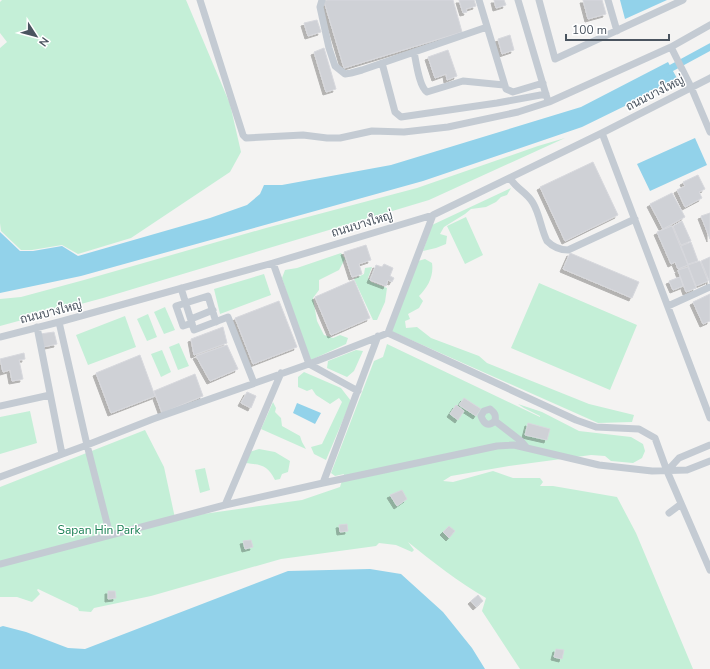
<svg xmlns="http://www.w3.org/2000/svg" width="710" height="669" font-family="'Nunito Sans',Sarabun,sans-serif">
  <defs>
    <filter id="shadow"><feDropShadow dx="-3" dy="3" stdDeviation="0" flood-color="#0004"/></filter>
  </defs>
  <rect width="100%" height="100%" fill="#f4f3f2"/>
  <!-- green -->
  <path fill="#c4efd7" d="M2 0H186L230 104 241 152 230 172 131 238 78 254 62 245 32 250H21L1 231 0 223V48L7 42 0 33V2Z
    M565 138 429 200 103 298 0 326V299L21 297 84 280 266 228 417 188 538 146Z
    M511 188 507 195 501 197 496 202 486 207 471 209 465 214 444 227 440 234 447 236 446 244 436 248 423 251 432 225Z
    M466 217 483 255 465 264 447 226Z
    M341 253 345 259 339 270 319 280V290L313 298 317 321 324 335 333 338 340 335 348 338 346 344 311 360 305 347 282 278 285 270 297 268Z
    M425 259 432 263C434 276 428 287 419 296L423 301 419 308 408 314 410 319 405 321 406 328 417 327 431 338 479 356 487 363 589 404 634 415 632 422 598 423 391 331 418 261Z
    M372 267 368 278 371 282 387 288 385 302 377 320H373L354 279 364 274 365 268Z
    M264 274 271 295 220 314 214 289Z
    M539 283 637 325 610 390 511 348Z
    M165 307 175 330 164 334 154 312Z
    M148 314 157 337 147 341 137 319Z
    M125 316 136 347 88 365 76 335Z
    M179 343 189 366 178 370 169 347Z
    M387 344 540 417V416L524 408 518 404 542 412 579 431 631 437 643 444 645 451 642 458 633 463 611 461 605 456 591 455 509 466 451 476 443 481 453 482 493 471 513 478H540L543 482 540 486H553L617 497 636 533 693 669H520L482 611 486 598C458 582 433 562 408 542L414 550 412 552 396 545 379 543 376 546 281 559 151 596 94 608 91 612 79 611 78 608 38 589 37 590 40 594 32 602 17 597H0V487L145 430 164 467 175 518 302 500 340 487 344 474 335 476 331 473 374 361 383 357Z
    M162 350 171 372 161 377 151 354Z
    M356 350 363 351 354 371 347 377 327 368 328 361Z
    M304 372 341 388 351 401 326 460 314 454 311 447 322 444 342 402 339 398 330 404 316 395 312 389 307 391 298 387V377Z
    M273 402 276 408 275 412 281 418 282 426 300 436 302 442 306 449 261 429Z
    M30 411 37 443 0 454V417Z
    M259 449 275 452 290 461 288 472 282 474 280 479 275 480C267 465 262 465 245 463L249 452Z
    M205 468 210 490 200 493 195 470Z"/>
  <!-- water -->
  <path fill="#92d2ea" d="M620 0H667L625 19Z
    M668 62 678 80 582 127 423 181 81 276 0 293V232L20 251H33L62 246 78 256 210 218 247 205 260 194 264 185H282L391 165 581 107Z
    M695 138 707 165 650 191 637 164Z
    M297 403 321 413 315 424 293 413Z
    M370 569 401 574 443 612 472 648 485 669H0V627L3 626 26 632 68 648 85 649 288 571Z"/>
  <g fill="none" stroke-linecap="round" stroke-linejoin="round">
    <!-- canal -->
    <path stroke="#92d2ea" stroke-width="7" d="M664 72 710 47"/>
  </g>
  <!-- building -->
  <path fill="#cfd1d6" stroke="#d7d8dd" filter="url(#shadow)" d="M327 0H453L462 32 344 68 324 1Z
    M459 0H474L476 6 466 9 467 12 463 13Z
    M494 0H504L506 5 496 8Z
    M583 0H602L606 14 588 19Z
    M317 20 321 32 308 36 304 23Z
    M510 35 514 50 502 54 498 39Z
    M324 48 336 89 326 92 314 52Z
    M448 50 457 76 447 80 446 74 435 78 428 57Z
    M593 162 618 215 565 241 540 187Z
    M698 175 705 189 699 192 702 198 685 207 677 190 685 186 683 182Z
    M672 193 685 217 663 229 650 204Z
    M710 213V239L701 216Z
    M682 221 691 241 681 245 673 226Z
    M672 226 688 265 678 269 675 262 671 264 657 232Z
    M691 242 698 261 688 264 681 246Z
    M366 245 371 260 359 264 362 274 352 277 344 252Z
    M570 253 639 282 632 298 563 269Z
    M710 257V283L701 261Z
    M700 261 708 281 696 286 688 265Z
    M384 264 393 268 390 276 394 278 392 282 388 280 386 286 370 280 376 265 382 267Z
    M688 267 696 288 686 292 678 270Z
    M680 277 683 286 673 290 669 281Z
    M354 280 370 318 331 335 315 297Z
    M710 294V321L703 324 693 302Z
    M279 301 297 347 253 364 235 318Z
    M223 327 227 343 194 355 191 339Z
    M54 332 57 344 43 347 40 334Z
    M227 345 238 369 210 381 196 356Z
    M24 353 25 359 19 360 23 379 12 381 10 370 3 372 0 359Z
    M140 355 155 396 111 413 96 373Z
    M195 374 203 396 162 413 154 391Z
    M247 392 256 396 251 408 241 403Z
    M464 398 481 409 476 416 459 405Z
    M456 405 464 411 458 420 450 414Z
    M528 423 550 429 547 440 525 435Z
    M402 490 407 499 397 506 390 495Z
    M347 524 348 531 340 532 339 525Z
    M449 526 455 531 449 538 443 532Z
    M251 540 253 547 245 549 243 541Z
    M108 591H115L116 598 108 599Z
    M478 595 483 601 476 607 471 601Z
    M556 649 564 650 562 659 554 657Z"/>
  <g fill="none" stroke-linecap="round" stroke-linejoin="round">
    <!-- minor -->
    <path stroke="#c4cbd3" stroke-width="7" d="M200 0 243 135 246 138 303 135 327 138H340L372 131 404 132 448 127 518 112 549 102 671 47 710 25
      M322 0 320 7 329 48 335 66 345 74 351 73 362 70 487 27
      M479 0 506 89 513 92 543 83
      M518 0 547 98
      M539 0 555 59 683 0
      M608 0 617 31
      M671 47 691 87 710 132
      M414 52C416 61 419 87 427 92L463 81 504 85
      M382 63 395 112 401 117 497 103 546 94
      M602 133 710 418
      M510 178C516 189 527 192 533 203 540 215 541 229 547 241 553 247 560 250 568 250L635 219
      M273 263 309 364 358 391
      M181 288 194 330 228 317 254 383
      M668 306 710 287
      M191 319 213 310
      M59 322 87 445 110 535
      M192 323 183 326 176 306 208 296 216 322
      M37 327 62 454
      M388 333 433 215
      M0 337 59 322 273 263 433 215 602 133 710 78
      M0 406 50 395
      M495 421C488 427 484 424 481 416L484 411 490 409C495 413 496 415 495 421L521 441 527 448
      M667 471 679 458 710 445
      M0 477 87 445 153 419 309 364 388 333 576 420 596 427 639 429 655 438 667 471 710 570
      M323 483 378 336
      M225 505 281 373
      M669 513 681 504
      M0 564 225 505 323 483 497 446 514 445 599 465 652 471 687 470 710 461"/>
  </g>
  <g text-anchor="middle" stroke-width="3" stroke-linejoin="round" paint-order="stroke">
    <!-- street labels -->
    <g font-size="12" fill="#4a545f" stroke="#fff">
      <text transform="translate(655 93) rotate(-27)" y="4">ถนนบางใหญ่</text>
      <text transform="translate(362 224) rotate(-17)" y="4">ถนนบางใหญ่</text>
      <text transform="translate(51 312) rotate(-14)" y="4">ถนนบางใหญ่</text>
    </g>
    <!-- park labels -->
    <g font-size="12" fill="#1b8155" stroke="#fff">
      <text x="99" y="534">Sapan Hin Park</text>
    </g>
  </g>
  <!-- north arrow -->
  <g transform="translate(36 36) rotate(126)" stroke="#ffffff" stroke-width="3" paint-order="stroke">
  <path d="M0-3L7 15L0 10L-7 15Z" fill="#4a545f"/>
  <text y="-6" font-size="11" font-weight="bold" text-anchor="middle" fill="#4a545f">N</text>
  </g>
  <!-- scale -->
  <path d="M566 34v6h103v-6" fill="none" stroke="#4a545f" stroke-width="2"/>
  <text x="572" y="34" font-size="12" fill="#4a545f" stroke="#ffffff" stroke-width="3" paint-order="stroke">100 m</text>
</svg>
